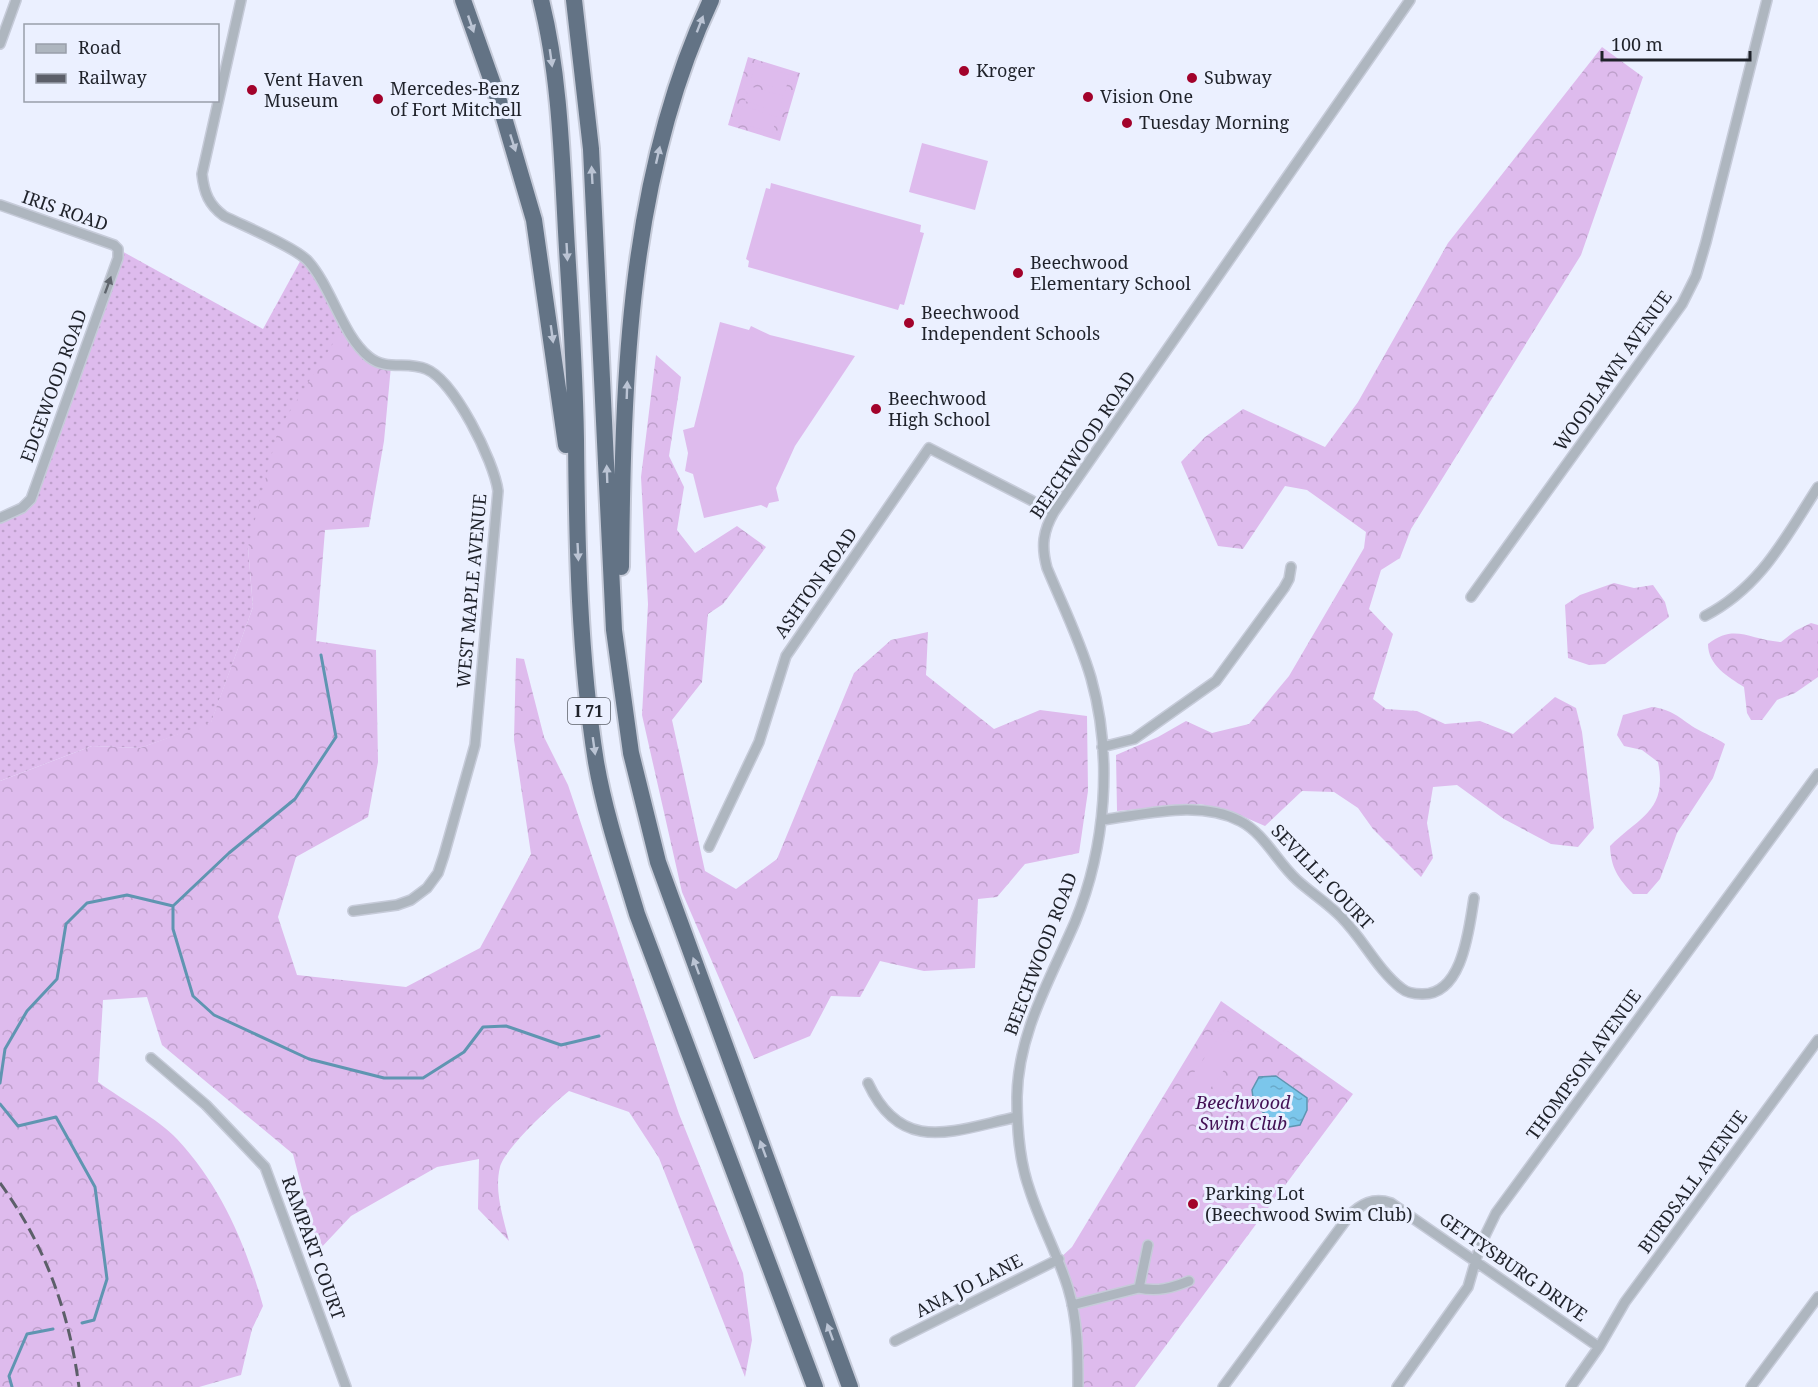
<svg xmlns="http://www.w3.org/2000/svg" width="1818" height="1387" font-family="'Noto Serif',serif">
  <defs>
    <pattern id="grass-dots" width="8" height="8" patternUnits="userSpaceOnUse" patternTransform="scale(1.5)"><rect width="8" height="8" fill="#debbed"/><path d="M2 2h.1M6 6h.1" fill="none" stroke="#bea0cb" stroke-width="1.8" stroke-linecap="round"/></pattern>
    <pattern id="forest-crowns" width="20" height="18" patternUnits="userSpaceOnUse" patternTransform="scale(1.5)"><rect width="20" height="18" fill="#debbed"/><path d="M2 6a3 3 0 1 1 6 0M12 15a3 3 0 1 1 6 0" fill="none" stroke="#bea0cb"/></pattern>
    <pattern id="water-ripples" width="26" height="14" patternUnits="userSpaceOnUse" patternTransform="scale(1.5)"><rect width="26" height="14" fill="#7bc6eb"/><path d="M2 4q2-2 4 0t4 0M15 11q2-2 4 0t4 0" fill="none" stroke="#6aaaca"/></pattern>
  </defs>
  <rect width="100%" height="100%" fill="#ebf0ff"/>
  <!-- grass -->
  <path fill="url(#grass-dots)" d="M118 249 263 329 303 256 346 323 248 547 253 607 211 723 140 748 92 746 0 781V518L27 504Z"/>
  <!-- forest -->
  <path fill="url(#forest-crowns)" d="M1602 47 1643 77 1581 255 1411 529 1400 558 1381 570 1369 609 1393 634 1373 699 1386 709 1417 711 1445 724 1480 721 1513 734 1555 697 1576 708 1582 732 1594 828 1578 847 1551 844 1504 819 1457 785 1433 787 1427 823 1433 858 1421 877 1373 829 1358 808 1334 792 1302 791 1265 826 1228 810 1200 804 1117 811 1116 755 1158 737 1186 721 1212 733 1249 724 1289 676 1364 548 1366 532 1307 490 1285 486 1243 549 1218 546 1181 462 1205 437 1243 409 1325 447 1358 402 1448 243Z
    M748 57 800 73 780 141 728 125Z
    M346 323 364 353 391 366 384 441 369 527 325 530 316 641 376 650 378 762 368 817 296 857 278 917 297 975 406 987 480 948 531 854 514 740 516 658 524 659 544 737 568 785 679 1114 743 1273 752 1340 745 1377 659 1158 629 1112 569 1091C554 1103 504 1149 500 1167 494 1191 503 1217 509 1241L478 1209 479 1159 437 1167 351 1216 318 1251 293 1154 162 1045 147 997 103 1000 98 1082C121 1099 158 1119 177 1139 221 1186 246 1245 263 1306L252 1329 241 1375 199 1387H0V781L92 746 140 748 211 722 253 607 248 547 278 430Z
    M656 355 681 377 669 456 684 487 677 530 695 553 737 526 766 547 723 604 708 614 702 682 672 720 705 871 736 889 777 859 854 673 891 640 928 632 926 675 994 729 1040 710 1087 716 1088 791 1079 853 1025 864 997 897 978 899 975 968 924 971 880 961 860 997 831 996 810 1036 754 1059 682 892 642 715 648 604 641 477Z
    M1614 583 1634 588 1653 585 1665 602 1669 617 1605 664 1589 665 1568 658 1565 605 1580 595Z
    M1811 623 1818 625V677L1795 693 1777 700 1762 720H1751L1747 713 1744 687C1728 677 1708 665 1708 644 1735 623 1749 640 1781 642L1795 631Z
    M1652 707C1673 710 1678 717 1695 728 1705 734 1715 737 1725 744L1713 778 1677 833 1660 879 1647 894H1633C1618 878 1611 868 1610 846 1639 817 1668 811 1658 762L1642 750 1624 746 1617 735 1623 715Z
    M1221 1001 1353 1094 1135 1387H1078V1348L1059 1259 1072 1247Z"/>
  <!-- garden -->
  <path fill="#debbed" d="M756 65 790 75 785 91 751 80Z
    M749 86 783 96 779 112 745 101Z
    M743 106 777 117 772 133 738 122Z
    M922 143 988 161 975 210 909 192Z
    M771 183 921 225 920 232 924 233 904 305 900 304 898 310 748 267 749 261 746 259 766 188 770 189Z
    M720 322 749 330 751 326 770 335 855 356 795 446 776 488 779 501 769 503 767 508 761 505 704 518 693 474 685 471 688 453 683 430 694 427Z
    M1225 1029 1244 1043 1201 1101 1183 1088Z"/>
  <!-- water -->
  <path fill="url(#water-ripples)" stroke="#5f95b1" stroke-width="1.5" d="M1276 1076 1307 1098V1110L1300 1125 1283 1128 1254 1105 1252 1090 1259 1077Z"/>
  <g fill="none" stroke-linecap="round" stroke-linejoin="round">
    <!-- stream -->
    <path stroke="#5f95b1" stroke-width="3" d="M173 906V929L193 996 214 1015 309 1059 384 1078H423L464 1052 483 1027 506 1026 561 1045 599 1036
      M173 906 229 853 295 799 336 737 321 655
      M0 1083 5 1049 27 1011 57 979 66 924 87 903 127 895 173 906
      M0 1104 18 1126 56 1117 95 1187 107 1279 94 1320 82 1323
      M12 1387 9 1376 27 1334 53 1329"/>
    <defs>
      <path id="minor" d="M241 0 202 174C204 193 209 205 224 216 244 226 295 247 308 261 332 288 342 335 369 357 386 371 407 361 426 369 454 380 494 461 498 491L475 745 444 855 438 873 427 888 411 900 397 905 353 911
        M0 44 16 0
        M0 205 114 245 118 249V258L31 499 22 508 0 518
        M1471 597 1682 304 1696 276 1706 242 1767 0
        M1705 616C1761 587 1785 538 1818 487
        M1102 747 1134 739 1216 681 1284 588 1289 579 1291 567
        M1101 820C1144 815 1199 799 1240 821 1264 833 1277 862 1297 880 1311 893 1328 903 1342 918 1363 939 1377 969 1401 988 1407 993 1414 994 1422 994 1463 995 1469 928 1474 898
        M709 847 759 742 786 656 929 448 1054 512
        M151 1058 206 1105 265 1167 346 1387
        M868 1083C902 1156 954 1130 1017 1117
        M1139 1288C1157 1292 1172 1288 1189 1281
        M1072 1305 1139 1288 1148 1245
        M895 1341 1059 1259
        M1078 1387C1078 1353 1078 1321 1068 1288 1058 1255 1041 1225 1030 1191 1019 1161 1017 1129 1017 1097 1018 1033 1050 980 1075 922 1106 847 1113 756 1091 678 1080 640 1062 604 1047 568 1041 546 1043 531 1054 512L1410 0
        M1223 1387 1349 1216C1361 1204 1373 1197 1391 1203L1599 1347
        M1397 1387 1468 1287 1480 1246 1496 1213 1818 774
        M1571 1387 1599 1347 1625 1302 1818 1040
        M1751 1387 1818 1297"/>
      <path id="motorway" d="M463 0 500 104 534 220 566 445
        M541 0C561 80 562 166 567 249 571 312 575 375 576 439 577 547 579 655 596 762 605 814 622 864 637 914L815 1387
        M574 0 591 149 614 630 631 753 658 862 850 1387
        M621 567C623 377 628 176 711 0"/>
    </defs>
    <!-- minor casing -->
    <use href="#minor" stroke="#c6cbd9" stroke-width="12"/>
    <!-- motorway casing -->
    <use href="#motorway" stroke="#c6cbd9" stroke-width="20"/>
    <!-- minor -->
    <use href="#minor" stroke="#aeb6bf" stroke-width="9"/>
    <!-- motorway -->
    <use href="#motorway" stroke="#637385" stroke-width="16"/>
    <!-- rail -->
    <path stroke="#5c5f69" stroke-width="3" stroke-dasharray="12 6" stroke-linecap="butt" d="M0 1183C45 1245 69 1311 79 1387"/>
  </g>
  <!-- one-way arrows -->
  <defs><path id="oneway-solid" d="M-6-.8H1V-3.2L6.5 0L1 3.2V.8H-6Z" transform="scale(1.5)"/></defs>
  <g fill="#bbc4d4">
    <use href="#oneway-solid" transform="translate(471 24) rotate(71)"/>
    <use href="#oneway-solid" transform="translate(700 24) rotate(-69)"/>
    <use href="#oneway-solid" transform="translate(551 58) rotate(82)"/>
    <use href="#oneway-solid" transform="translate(513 143) rotate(72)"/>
    <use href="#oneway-solid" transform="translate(658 155) rotate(-77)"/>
    <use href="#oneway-solid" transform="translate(592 175) rotate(-93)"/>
    <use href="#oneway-solid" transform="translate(567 252) rotate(87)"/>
    <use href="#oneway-solid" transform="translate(552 334) rotate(82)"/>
    <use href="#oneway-solid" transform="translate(627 390) rotate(-88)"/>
    <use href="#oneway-solid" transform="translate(607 474) rotate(-92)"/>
    <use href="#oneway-solid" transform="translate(578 552) rotate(87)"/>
    <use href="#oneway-solid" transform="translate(594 746) rotate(82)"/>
    <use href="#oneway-solid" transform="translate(696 966) rotate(-110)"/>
    <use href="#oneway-solid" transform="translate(763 1149) rotate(-110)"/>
    <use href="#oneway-solid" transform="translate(830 1332) rotate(-110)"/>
  </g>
  <use fill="#5f656d" href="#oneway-solid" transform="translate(108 285) rotate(-70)"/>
  <!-- markers -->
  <g fill="#a2022b" stroke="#ebf0ff" stroke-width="2">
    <circle cx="964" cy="71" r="6"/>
    <circle cx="1192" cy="78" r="6"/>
    <circle cx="252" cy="90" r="6"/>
    <circle cx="1088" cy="97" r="6"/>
    <circle cx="378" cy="99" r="6"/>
    <circle cx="1127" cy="123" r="6"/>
    <circle cx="1018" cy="273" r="6"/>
    <circle cx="909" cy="323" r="6"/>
    <circle cx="876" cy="409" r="6"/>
    <circle cx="1193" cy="1204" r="6"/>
  </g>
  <g text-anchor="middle" stroke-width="6" stroke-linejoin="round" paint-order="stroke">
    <!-- shield labels -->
    <rect fill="#ebf0ff" stroke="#5c606a" stroke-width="1.5" x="568" y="698" width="42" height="26" rx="4.5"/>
    <g font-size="16" font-weight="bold" fill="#1f222a">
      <text x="589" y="717">I 71</text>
    </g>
    <!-- poi labels -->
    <g font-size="18" fill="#1f222a" stroke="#ebf0ff" text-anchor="start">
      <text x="976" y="77">Kroger</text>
      <text x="1204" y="84">Subway</text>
      <text x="264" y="86">Vent Haven<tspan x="264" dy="21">Museum</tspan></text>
      <text x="390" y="95">Mercedes-Benz<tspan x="390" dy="21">of Fort Mitchell</tspan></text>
      <text x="1100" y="103">Vision One</text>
      <text x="1139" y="129">Tuesday Morning</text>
      <text x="1030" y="269">Beechwood<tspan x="1030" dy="21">Elementary School</tspan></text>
      <text x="921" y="319">Beechwood<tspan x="921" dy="21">Independent Schools</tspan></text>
      <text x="888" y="405">Beechwood<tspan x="888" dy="21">High School</tspan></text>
      <text x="1205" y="1200">Parking Lot<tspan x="1205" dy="21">(Beechwood Swim Club)</tspan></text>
    </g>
    <!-- street labels -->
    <g font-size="18" fill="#1f222a" stroke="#ebf0ff">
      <text transform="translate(65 211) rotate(19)" y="6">IRIS ROAD</text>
      <text transform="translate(1613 371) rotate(-55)" y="6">WOODLAWN AVENUE</text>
      <text transform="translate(54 386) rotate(-70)" y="6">EDGEWOOD ROAD</text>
      <text transform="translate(1083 445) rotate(-56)" y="6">BEECHWOOD ROAD</text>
      <text transform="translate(816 583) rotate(-55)" y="6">ASHTON ROAD</text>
      <text transform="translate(472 591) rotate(-85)" y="6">WEST MAPLE AVENUE</text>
      <text transform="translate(1322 877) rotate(46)" y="6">SEVILLE COURT</text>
      <text transform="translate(1041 954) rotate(-69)" y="6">BEECHWOOD ROAD</text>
      <text transform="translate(1584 1065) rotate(-54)" y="6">THOMPSON AVENUE</text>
      <text transform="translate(1693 1182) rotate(-54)" y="6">BURDSALL AVENUE</text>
      <text transform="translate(313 1248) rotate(70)" y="6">RAMPART COURT</text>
      <text transform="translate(1513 1267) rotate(35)" y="6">GETTYSBURG DRIVE</text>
      <text transform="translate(969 1286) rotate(-27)" y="6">ANA JO LANE</text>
    </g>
    <!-- park labels -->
    <g font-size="18" font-style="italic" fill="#431055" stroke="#ebf0ff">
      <text x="1243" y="1109">Beechwood<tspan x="1243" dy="21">Swim Club</tspan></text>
    </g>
  </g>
  <!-- legend -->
  <rect x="24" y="24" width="195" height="78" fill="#ebf0ff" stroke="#999eaa" stroke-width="1.5"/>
  <rect x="36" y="44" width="30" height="9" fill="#aeb6bf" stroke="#999eaa" stroke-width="1.5"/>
  <text x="78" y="54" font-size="18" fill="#1f222a">Road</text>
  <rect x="36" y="74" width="30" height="9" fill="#5c5f69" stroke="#999eaa" stroke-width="1.5"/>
  <text x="78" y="84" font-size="18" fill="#1f222a">Railway</text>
  <!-- scale -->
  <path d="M1602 51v9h148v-9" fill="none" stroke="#1f222a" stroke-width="3"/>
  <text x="1611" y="51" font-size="18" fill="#1f222a" stroke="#ebf0ff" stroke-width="4.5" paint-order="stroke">100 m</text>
</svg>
